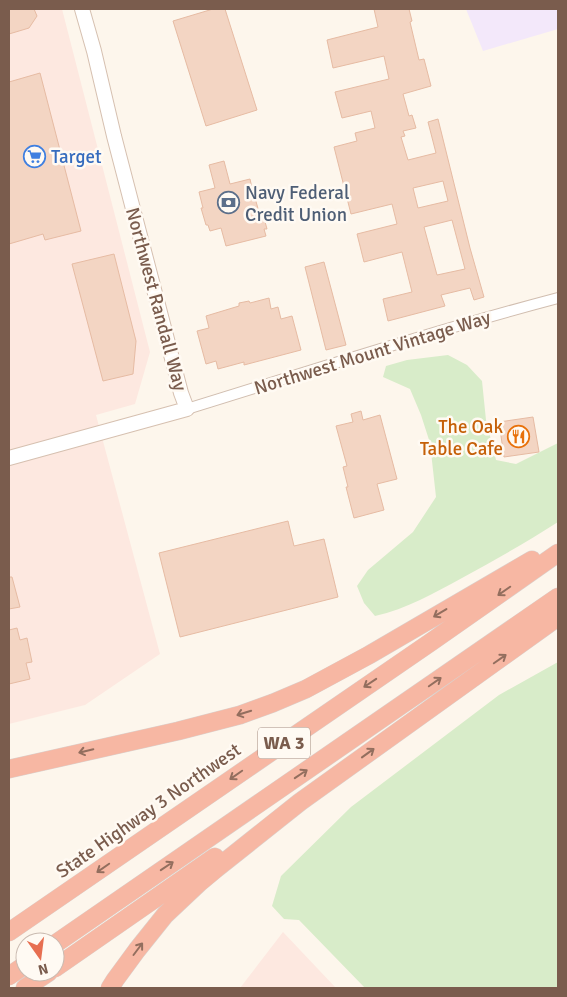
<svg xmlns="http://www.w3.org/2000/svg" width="567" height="997" font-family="Signika,sans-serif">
  <rect width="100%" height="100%" fill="#fdf6ec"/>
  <!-- commercial -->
  <path fill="#fde8e0" d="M9 9H62L150 352 135 404 96 415 160 654 85 705 9 724Z
    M283 932 336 988H240Z"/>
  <!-- education -->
  <path fill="#f3e8fa" d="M466 9H558V29L483 51Z"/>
  <!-- green -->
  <path fill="#d8ecc9" d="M448 355 467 365 482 381 486 420 496 460 516 464 558 443V436V522C527 542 495 560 462 578 434 593 407 609 375 616L364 603 357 586 368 570 413 532 436 497 430 443 421 415 410 389 383 377 386 366 407 360Z
    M558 662V988H365L299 920 284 919 272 906 281 876 351 807 499 695Z"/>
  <!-- building -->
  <path fill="#f3d5c3" stroke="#e6bba3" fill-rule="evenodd" d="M9 9H34L37 16 29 28 9 34Z
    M213 9H225L257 110 206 126 173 21Z
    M374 9H409L412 21 410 22 419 60 424 59 431 86 403 94 409 116 412 115 416 128 403 131 405 136 401 137 408 160 436 153 428 122 438 119 470 248 484 297 474 300 470 288 441 295 445 306 388 321 383 299 412 292 402 252 364 262 357 234 397 224 392 204 351 214 334 147 357 141 355 133 375 128 371 111 342 118 335 92 389 79 384 56 333 68 327 40 378 27ZM443 181 448 201 418 208 413 188ZM452 220 465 269 437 275 424 227Z
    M40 73 81 231 45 240 43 234 9 244V82Z
    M224 161 230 184 250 179 252 188 256 187 259 198H255L261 219 264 218 267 229H264L266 236 226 246 221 228 210 231 208 225H206L201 208H203L199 192 215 188 209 165Z
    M114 254 136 341 133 374 103 381 72 264Z
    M324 262 346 345 326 350 305 267Z
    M269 298 271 309 278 307 281 319 292 316 301 350 244 365V362L218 369 216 361 206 364 197 331 209 328 206 316 239 306V303L249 301 250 303Z
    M361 411 363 420 380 415 397 479 377 484 384 510 354 518 346 487H348L343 467 347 466 336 426 353 422 351 414Z
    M533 417 539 452 504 457 499 422Z
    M288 521 294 546 324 539 338 597 180 637 159 553Z
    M9 577H12L20 607 9 609Z
    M17 628 20 640 27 638 32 662 26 663 30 679 9 684V630Z"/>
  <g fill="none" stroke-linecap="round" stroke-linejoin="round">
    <defs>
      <path id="street" d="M187 409C310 371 433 331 558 298"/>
      <path id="secondary" d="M9 458 187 409 181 393 114 136 94 51 82 9"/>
      <path id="highway" d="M9 769 178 731 240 715 273 703 306 689 369 655 532 560
        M9 932 431 642 558 553
        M55 944 558 597
        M55 968 215 857
        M9 976 25 965
        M25 988 49 972
        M110 988 115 980 137 950 165 915 199 883 217 868 300 802 558 617"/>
    </defs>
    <!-- street casing -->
    <use href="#street" stroke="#d1beb0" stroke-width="12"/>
    <!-- secondary casing -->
    <use href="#secondary" stroke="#d6c0b0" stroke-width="16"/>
    <!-- highway casing -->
    <use href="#highway" stroke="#dad1cd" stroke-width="19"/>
    <!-- street -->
    <use href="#street" stroke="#fff" stroke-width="10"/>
    <!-- secondary -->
    <use href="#secondary" stroke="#fff" stroke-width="14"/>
    <!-- highway -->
    <use href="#highway" stroke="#f7b7a3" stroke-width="18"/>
  </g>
  <!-- one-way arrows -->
  <defs><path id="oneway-shaft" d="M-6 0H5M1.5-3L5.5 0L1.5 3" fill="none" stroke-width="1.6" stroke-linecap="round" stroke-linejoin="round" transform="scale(1.25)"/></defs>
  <g stroke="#936e5e">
    <use href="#oneway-shaft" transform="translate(504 591) rotate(145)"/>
    <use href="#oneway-shaft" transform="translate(440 613) rotate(149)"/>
    <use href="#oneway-shaft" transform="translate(500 659) rotate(-35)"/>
    <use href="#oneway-shaft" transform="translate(435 682) rotate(-35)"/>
    <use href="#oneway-shaft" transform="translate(370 683) rotate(146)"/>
    <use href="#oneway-shaft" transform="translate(244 713) rotate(163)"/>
    <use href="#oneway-shaft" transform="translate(86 751) rotate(167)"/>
    <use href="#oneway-shaft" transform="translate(368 753) rotate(-36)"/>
    <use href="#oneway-shaft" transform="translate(301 774) rotate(-34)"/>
    <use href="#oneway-shaft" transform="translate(236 775) rotate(145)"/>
    <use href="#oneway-shaft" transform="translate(167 866) rotate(-34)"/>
    <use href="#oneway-shaft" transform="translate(103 868) rotate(145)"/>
    <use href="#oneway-shaft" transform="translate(138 949) rotate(-53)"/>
  </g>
  <!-- icons -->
  <defs>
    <symbol id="supermarket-ring" viewBox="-11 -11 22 22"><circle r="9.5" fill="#fffaf3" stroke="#3f7fe0" stroke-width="1.5"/><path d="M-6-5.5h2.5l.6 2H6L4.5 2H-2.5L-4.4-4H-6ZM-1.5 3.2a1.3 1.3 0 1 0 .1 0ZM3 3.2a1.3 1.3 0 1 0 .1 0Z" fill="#3f7fe0"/></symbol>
    <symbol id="bank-ring" viewBox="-11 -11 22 22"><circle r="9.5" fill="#fffaf3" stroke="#5c6f8a" stroke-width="1.5"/><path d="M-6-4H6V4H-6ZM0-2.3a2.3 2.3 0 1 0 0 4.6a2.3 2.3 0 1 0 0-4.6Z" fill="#5c6f8a"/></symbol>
    <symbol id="restaurant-ring" viewBox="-11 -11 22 22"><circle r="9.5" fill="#fffaf3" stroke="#e8710a" stroke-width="1.5"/><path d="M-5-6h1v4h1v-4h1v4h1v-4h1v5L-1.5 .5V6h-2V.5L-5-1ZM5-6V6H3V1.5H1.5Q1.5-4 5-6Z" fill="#e8710a"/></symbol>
  </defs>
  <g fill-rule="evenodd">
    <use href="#supermarket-ring" x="22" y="144" width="25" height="25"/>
    <use href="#bank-ring" x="216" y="190" width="25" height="25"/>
    <use href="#restaurant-ring" x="506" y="424" width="25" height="25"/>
  </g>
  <g text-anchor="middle" stroke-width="5" stroke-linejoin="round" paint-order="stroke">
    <!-- shield labels -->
    <rect fill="#fffaf3" stroke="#a28b7f" stroke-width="1" x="258" y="727.5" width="52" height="31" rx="4"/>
    <g font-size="18" font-weight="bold" fill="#7a5c4d">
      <text x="284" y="749">WA 3</text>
    </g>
    <!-- shop labels -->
    <g font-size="19" fill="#366cbe" stroke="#fffaf3" text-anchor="start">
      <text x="51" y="163">Target</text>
    </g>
    <!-- service labels -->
    <g font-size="19" fill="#4e5e75" stroke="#fffaf3" text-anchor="start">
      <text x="245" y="199">Navy Federal<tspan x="245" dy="22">Credit Union</tspan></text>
    </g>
    <!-- street labels -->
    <g font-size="19" fill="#7a5c4d" stroke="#fffaf3">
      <text transform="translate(157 299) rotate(75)" y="7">Northwest Randall Way</text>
      <text transform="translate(372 352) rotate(-17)" y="7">Northwest Mount Vintage Way</text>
      <text transform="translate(148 810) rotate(-35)" y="7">State Highway 3 Northwest</text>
    </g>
    <!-- food labels -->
    <g font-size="19" fill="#c56008" stroke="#fffaf3" text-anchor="end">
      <text x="503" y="433">The Oak<tspan x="503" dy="22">Table Cafe</tspan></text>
    </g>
  </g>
  <!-- border -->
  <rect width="567" height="997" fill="none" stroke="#7a5c4d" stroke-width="20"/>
  <!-- north arrow -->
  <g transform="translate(40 957) rotate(166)"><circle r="24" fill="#fffaf3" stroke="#cabbb1"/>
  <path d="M0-4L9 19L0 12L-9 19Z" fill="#e76f51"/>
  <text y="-8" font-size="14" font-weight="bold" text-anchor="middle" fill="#7a5c4d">N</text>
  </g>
</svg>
